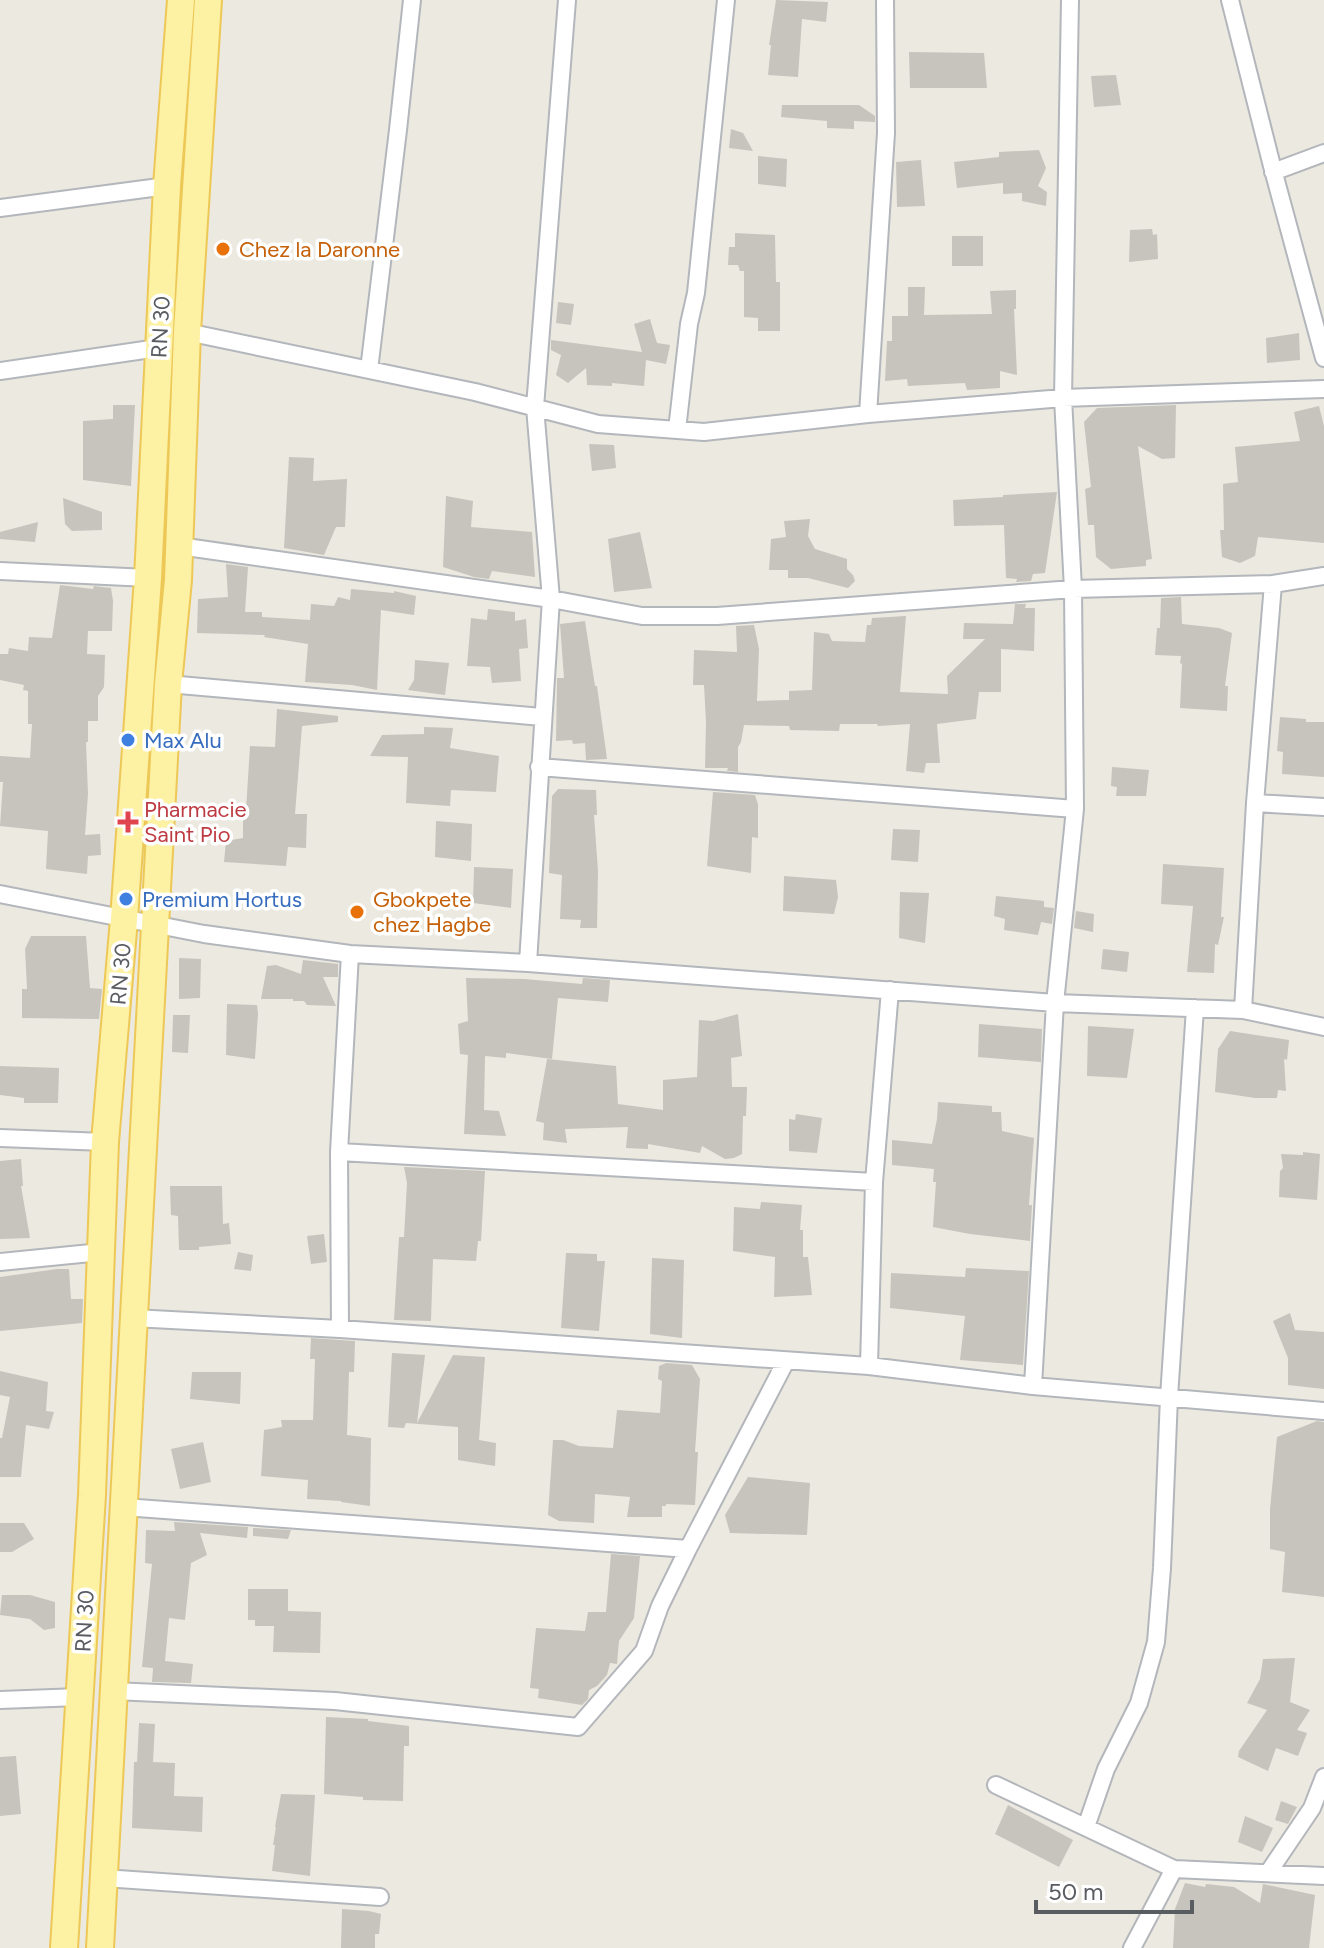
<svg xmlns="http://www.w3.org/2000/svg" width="1324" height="1948" font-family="Figtree,sans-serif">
  <rect width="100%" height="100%" fill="#ece9e0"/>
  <!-- building -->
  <path fill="#c6c4bd" d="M776 0 828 2 826 22 802 19 798 77 768 75 771 45H769Z
    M909 52 984 53 987 88H910Z
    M1116 75 1121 105 1094 107 1091 76Z
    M782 105H859L875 116V122L854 121V129L827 128V121L781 117Z
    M731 129 743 133 753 151 729 148Z
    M1039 150 1046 168 1038 186 1047 192 1046 206 1022 201V193L1003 194V183L957 188 954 162 999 157V152Z
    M758 156 787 159 786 187 758 184Z
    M921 160 925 206 897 207 896 162Z
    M1152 229 1153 235 1157 234 1158 259 1129 262 1130 230Z
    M735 233 775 235 776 282H780V331H758V318L744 317V271H740L738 265H728L729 247H735Z
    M952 236H983V266H952Z
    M908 287H925L924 315 992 314 990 291 1016 290V309H1014L1017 375 1000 371V388L967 390 965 383 908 386 907 379 885 381 887 341H892V316H908Z
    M558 302 574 304 571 325 556 323Z
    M650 319 657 343 670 345 666 364 646 360 644 386 612 383V386L587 385 586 368 568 383 556 375 561 355 551 350V340L642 352 634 324Z
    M1299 333 1300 360 1267 363 1266 338Z
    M113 405H135L131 486 83 480V421L113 419Z
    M1176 405 1175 458 1162 459 1138 446 1152 559 1146 560V566L1111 569 1096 557 1094 525H1088L1085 489 1091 487 1084 422 1097 408Z
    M1319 406 1324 426V543L1258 537 1255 556 1240 563 1222 557 1220 530H1224L1223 484 1238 482 1235 447 1300 441 1294 412Z
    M589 444 614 445 616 468 592 471Z
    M289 457 314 458 313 481 347 479 345 527H336L324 555 284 548Z
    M1057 492 1045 573 1033 574 1031 581 1016 582 1017 579 1006 578 1004 525 954 526 953 500 1003 497V495Z
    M446 496 473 501 471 527 532 532 535 577 492 571 489 579 474 577 443 567Z
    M63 498 102 512V530L72 531 65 524Z
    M810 519 808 536 815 549 847 559V569L853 575 855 581 848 588 808 578H788V570H769L771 539 786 537 784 521Z
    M38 522 35 542 0 539V532Z
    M640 532 652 588 614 592 608 539Z
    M226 564 248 567 245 612H262V617L310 620 311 604 334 606 338 597 350 600 351 589 394 593V591L416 596 414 615 381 610 377 690 352 685 305 682 308 644 264 637 265 635 197 633 198 599 228 597Z
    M60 585 93 589 94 586 111 588 113 601 112 631H88L87 654 105 655 104 687 98 696V721H88V742H86L88 794 85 835 100 834 101 855 88 856 87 874 46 869 48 831 0 826 3 782H0V756L30 758 32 724H28V691L23 690 24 685 0 680V654H8L9 648 28 651 29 637 52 638Z
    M1181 597 1182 624 1219 628 1232 633 1225 686H1228L1227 711 1180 708 1182 664 1180 663 1181 656 1155 655 1157 628H1160L1161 598Z
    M1015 604H1026L1025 608H1035L1034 651 1001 649V692H979L976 719 937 724 940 763H926L924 773 906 771 910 724 878 726 877 724H840L839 731 790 730 789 726 744 725 741 742 738 747V772L727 771 728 768H705L706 722 704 685H693L694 650 737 652 736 626 754 625 759 649 757 701 789 700V691L812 690 814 632 829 634 832 641 865 642 867 625H871L872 618 906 616 900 692 948 694 947 676 985 639H963L964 623 1013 624Z
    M488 609 515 612V621L526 619 528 648 519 649 521 681 492 683 490 667 467 666 471 618 487 620Z
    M585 621 595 686H597L607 759 586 760 585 743 573 744 572 740 556 741 557 678H564L560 624Z
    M415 660 449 663 445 695 408 690 414 680Z
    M277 709 338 716V722L302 726 295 814H307L306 848 288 847 286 866 224 862 226 841 243 838V810H246L250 746 275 747Z
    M1280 717 1306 719V722H1324V777L1282 774 1283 752 1277 751Z
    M424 727 453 728 450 748 499 756 496 792 451 790 450 806 406 803 408 757 370 756 382 735 424 734Z
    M1112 767 1149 770 1146 796H1116L1117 787 1111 786Z
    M558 789 596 790 597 815H594L598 871 597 928H580L581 920 560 919 562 875 549 873 552 796Z
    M713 792 755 795 758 804V838L752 837 751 873 707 866Z
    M436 821 472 824 471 861 435 857Z
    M893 829 920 830 918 862 891 860Z
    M1163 864 1224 868 1221 917H1224L1218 945 1215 944 1214 973 1187 972 1193 906 1161 904Z
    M474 867 513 869 511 908 473 903Z
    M784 876 836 880 838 897 834 914 783 911Z
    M900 892 929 893 925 943 899 938Z
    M996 896 1044 901V907L1054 908 1052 924 1041 922 1038 935 1004 930 1005 919 994 916Z
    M1076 911 1094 914 1093 932 1074 928Z
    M31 936H86L90 988 102 989 99 1019 22 1018V989H27L25 949Z
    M1103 949 1129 952 1127 972 1101 969Z
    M179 958 201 959 200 998 179 999Z
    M303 960 338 964V977H323L336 1006 307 1005 304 1001H293V999H261L267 966 276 965 301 974Z
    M466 978 524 979 582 984 583 978 610 980 608 1002 558 998 552 1059 506 1053V1058L485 1056 484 1110 499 1111 506 1136 464 1134 468 1055 460 1054 458 1024 468 1021Z
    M227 1004 257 1005 258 1014 255 1059 226 1055Z
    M738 1014 742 1056 731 1058 732 1087H747L746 1116H743L742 1154 734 1158 725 1159 702 1146 700 1153 648 1144V1149L626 1148 628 1127 565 1129 567 1143 543 1140 544 1123 536 1121 547 1059 616 1066 618 1104 663 1110V1080L697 1077 699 1020 713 1021Z
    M173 1015H190L188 1053 172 1052Z
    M979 1024 1042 1029 1041 1062 978 1057Z
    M1088 1026 1134 1029 1127 1078 1087 1076Z
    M1230 1031 1289 1040 1287 1060 1284 1059 1286 1091 1278 1090 1277 1098H1255L1215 1092 1218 1049Z
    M0 1066 59 1068 58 1103H24V1098L0 1095Z
    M938 1102 992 1106V1112H1001L1002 1131 1034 1138 1029 1205H1032L1030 1241 970 1234 933 1227 936 1182H933L934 1169 892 1165V1140L932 1144 937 1119Z
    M796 1114 822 1118 817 1153 789 1151V1119L795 1120Z
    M1303 1152 1320 1154 1317 1200 1279 1197 1280 1171 1283 1168 1281 1154 1303 1155Z
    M21 1159 23 1186H21L30 1238 0 1239V1161Z
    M404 1167 485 1171 481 1241H478L476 1261 433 1259 431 1321 394 1320 399 1237H404L407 1183Z
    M170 1186H222L223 1224 229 1223 231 1244 199 1247V1250H179L178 1216 171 1215Z
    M761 1202 802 1205 800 1230H803V1257H808L812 1295 774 1297 775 1257 733 1251 734 1207 760 1209Z
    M324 1234 327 1262 311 1264 307 1236Z
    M238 1252 253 1255 251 1271 234 1269Z
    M566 1253 597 1254V1261H605L599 1331 561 1328Z
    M652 1258 684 1260 682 1338 650 1334Z
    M966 1268 1029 1271 1023 1365 960 1360 965 1316 890 1308 891 1273 965 1277Z
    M57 1269H69L71 1299H83L82 1323 0 1331V1277Z
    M1290 1313 1295 1330 1324 1332V1389L1288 1385V1358L1273 1321Z
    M311 1338 355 1341 354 1372H349L347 1435 371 1438 370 1506 341 1502V1501L307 1499 308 1480 261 1476 264 1430 282 1427 281 1420H313L315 1359H310Z
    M392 1353 425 1355 417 1423 453 1355 485 1357 479 1440 496 1443 495 1466 458 1460V1427L406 1423 404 1428 388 1427Z
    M666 1363 692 1365 700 1379 695 1452H698L695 1505 666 1504V1506H662V1517H627L630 1497 595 1494 594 1523 559 1521 548 1515 553 1440H563L579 1446 613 1448 617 1410 660 1413 662 1381 658 1379 659 1366Z
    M0 1371 48 1382 46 1411 54 1412 49 1429 26 1425 21 1477H0V1438H2L10 1397 0 1395Z
    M192 1372H241L240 1404 190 1399Z
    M1317 1421 1324 1422V1597L1282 1592 1285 1552 1270 1549V1509L1277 1437Z
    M203 1442 211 1482 180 1489 171 1449Z
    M748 1477 810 1483 807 1535 730 1533 725 1515Z
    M174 1522 248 1527 247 1538 200 1533 207 1555 191 1563 185 1620 169 1618 165 1661 193 1664 191 1683 152 1682 153 1668 142 1667 152 1564 145 1563 146 1530 175 1531Z
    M0 1523H24L34 1539 12 1552H0Z
    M253 1528 291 1530 288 1539 253 1536Z
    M611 1554 640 1556 634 1618 619 1641 617 1664 610 1663 607 1675 597 1686 589 1690 588 1699 582 1705 538 1698 539 1689 530 1688 536 1628 585 1631 588 1612H606Z
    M248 1589H288V1611L321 1612 320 1653 273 1652 274 1626H255V1620H248Z
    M2 1595H30L55 1602V1628L44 1630 30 1619 0 1615Z
    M1295 1658 1290 1702 1310 1710 1297 1730 1307 1733 1298 1756 1276 1748 1268 1771 1238 1757 1239 1751 1267 1710 1247 1703 1260 1679 1263 1659Z
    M326 1717 368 1719V1721L409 1726V1746H404L403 1801 363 1800V1797L324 1794Z
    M139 1723 155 1724 153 1762 175 1763 174 1796 203 1797 202 1832 132 1828 134 1762H137Z
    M16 1756 21 1814 0 1816V1757Z
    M281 1794 315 1795 310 1876 272 1871 275 1845H273L276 1827H275Z
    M1281 1801 1297 1807 1288 1824 1275 1820Z
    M1008 1805 1073 1840 1059 1867 995 1834Z
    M1245 1816 1273 1828 1262 1852 1238 1842Z
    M1185 1883 1205 1887 1206 1884 1234 1887 1260 1903 1263 1884 1315 1895 1309 1948H1173L1175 1909Z
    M342 1909 369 1911 381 1914 379 1934H375V1948H341Z"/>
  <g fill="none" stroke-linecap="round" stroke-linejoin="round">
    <defs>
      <path id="minor" d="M1230 0 1272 166 1324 358
        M1273 172 1324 153
        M0 208 167 186
        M187 332 475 392 598 424 704 432 868 414 1063 398 1324 389
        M369 370 398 130 412 0
        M0 371 158 348
        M868 414 886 133 885 0
        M677 430 689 324 696 293 726 0
        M179 546 551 599 642 616H717L1073 589 1273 584 1324 576
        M0 571 148 578
        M168 684 542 717
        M539 767 1075 809
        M1255 803 1324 807
        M0 894 204 934 350 954 528 963 1055 1003 1243 1010 1324 1027
        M528 963 551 599 535 407 567 0
        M1243 1010 1255 803 1273 584
        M0 1138 105 1142
        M339 1152 874 1182
        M0 1262 101 1252
        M133 1318 340 1329 869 1366 1033 1386 1324 1411
        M340 1329 339 1152 350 954
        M869 1366 874 1182 890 990
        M1033 1386 1055 1003 1075 809 1073 589 1063 398 1070 0
        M124 1507 688 1549
        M114 1691 335 1701 578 1727 644 1651 660 1606 688 1549 786 1361
        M0 1700 79 1697
        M996 1785 1174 1869 1324 1876
        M1086 1827 1106 1769 1139 1703 1156 1642 1162 1568 1169 1397 1195 1008
        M1268 1873 1312 1808 1324 1777
        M104 1878 380 1897
        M1132 1948 1174 1869"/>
      <path id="primary" d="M64 1948 92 1495 105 1142 124 919 148 578 167 186 181 0
        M100 1948 168 684 178 580 187 332 208 0"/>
    </defs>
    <!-- minor casing -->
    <use href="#minor" stroke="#b3b6bb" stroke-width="20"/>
    <!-- primary casing -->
    <use href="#primary" stroke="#edc857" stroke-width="30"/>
    <!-- minor -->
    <use href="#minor" stroke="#fff" stroke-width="16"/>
    <!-- primary -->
    <use href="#primary" stroke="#fdf1a4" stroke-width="26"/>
  </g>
  <!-- markers -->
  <g fill="#e8710a" stroke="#fff" stroke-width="3">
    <circle cx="223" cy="249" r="8"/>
    <circle cx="357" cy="912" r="8"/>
  </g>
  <g fill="#3f7fe0" stroke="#fff" stroke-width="3">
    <circle cx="128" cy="740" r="8"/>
    <circle cx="126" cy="899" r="8"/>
  </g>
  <path fill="#e0444e" stroke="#fff" stroke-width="3" d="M124 810h8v8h8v8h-8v8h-8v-8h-8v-8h8z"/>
  <g text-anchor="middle" stroke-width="7" stroke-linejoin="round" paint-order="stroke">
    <!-- food labels -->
    <g font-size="22" fill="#c56008" stroke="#fff" text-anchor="start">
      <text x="239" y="257">Chez la Daronne</text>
      <text x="373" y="907">Gbokpete<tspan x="373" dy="25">chez Hagbe</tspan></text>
    </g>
    <!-- street labels -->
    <g font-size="22" fill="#595c61" stroke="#fff">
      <text transform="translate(160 327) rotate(-87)" y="8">RN 30</text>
      <text transform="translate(120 974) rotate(-85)" y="8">RN 30</text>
      <text transform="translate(84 1621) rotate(-87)" y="8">RN 30</text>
    </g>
    <!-- shop labels -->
    <g font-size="22" fill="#366cbe" stroke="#fff" text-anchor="start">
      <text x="144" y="748">Max Alu</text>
      <text x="142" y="907">Premium Hortus</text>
    </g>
    <!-- health labels -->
    <g font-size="22" fill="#be3a42" stroke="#fff" text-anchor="start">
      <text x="144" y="817">Pharmacie<tspan x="144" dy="25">Saint Pio</tspan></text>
    </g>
  </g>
  <!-- scale -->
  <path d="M1036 1900v12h156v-12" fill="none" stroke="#595c61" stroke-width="4"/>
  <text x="1048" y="1900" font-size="24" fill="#595c61" stroke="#ffffff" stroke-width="6" paint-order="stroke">50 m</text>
</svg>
